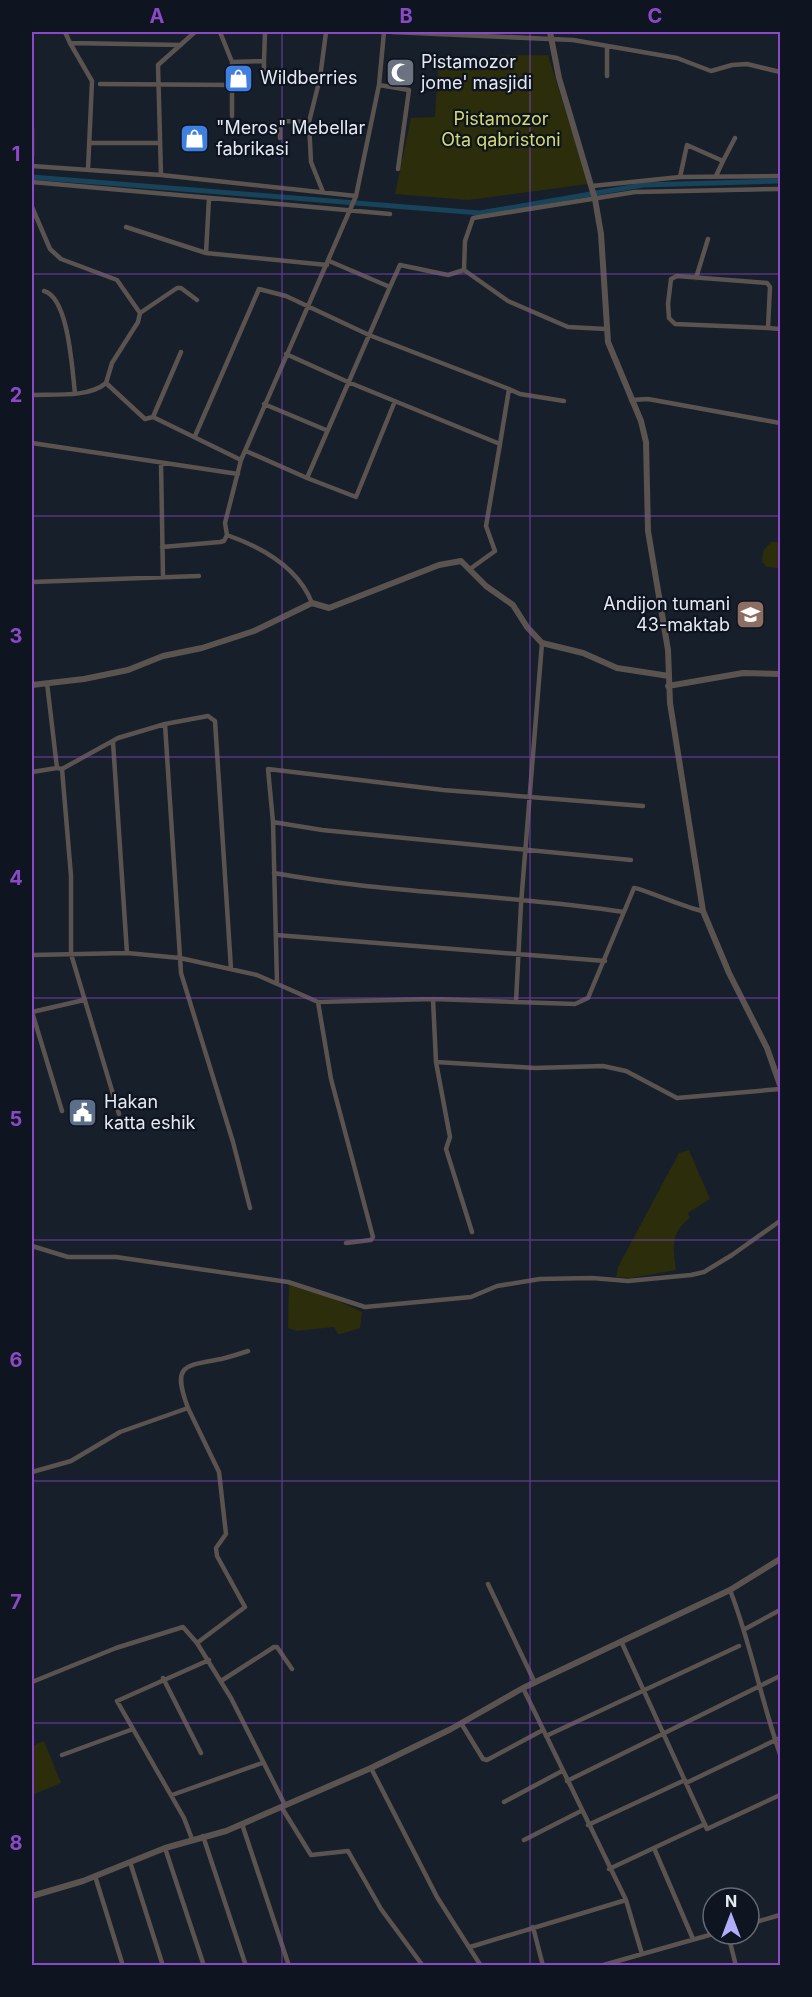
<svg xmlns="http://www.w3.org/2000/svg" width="812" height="1997" font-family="Inter,sans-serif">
  <rect width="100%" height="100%" fill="#171f2a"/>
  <!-- green -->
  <path fill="#2c2d0b" d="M548 55 588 184 469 200 395 194 411 118 435 117 438 66H442V63L475 66 476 62H482V56Z
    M771 542H780V568L767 567 762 562 763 551Z
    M689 1150 710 1199 688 1213 690 1218C670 1232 673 1248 676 1270L631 1278 616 1277 618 1267 679 1153Z
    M289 1285 334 1299 362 1312 360 1328 341 1334H338L334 1327 297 1331 288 1328Z
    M44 1741 61 1783 32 1795V1746Z"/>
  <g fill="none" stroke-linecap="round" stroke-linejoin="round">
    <!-- canal -->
    <path stroke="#17445a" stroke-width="5" d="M32 177 480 213 643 185 780 181"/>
    <!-- minor -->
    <path stroke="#5b5350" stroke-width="4.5" d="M65 32 70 43 181 45
      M220 32 232 62V116
      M392 32 573 40 677 58 711 71 732 65 747 64 780 72
      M70 43 92 81 88 170
      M264 61 265 32
      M232 62 264 61V83
      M607 76V47
      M100 84 233 85
      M379 85 409 90 398 169
      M32 128V156
      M280 138V121L309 122
      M90 143H160
      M723 161 735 138
      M32 166 161 175 158 65 195 32
      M161 175 356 196
      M680 177 687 145 723 161 716 176
      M32 182 390 214
      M592 186 680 177 780 176
      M323 192 311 162 309 122 320 78 326 32
      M32 207 50 249 61 259 117 280 140 313 138 322 112 363 106 383
      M126 227 206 253 327 265
      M206 253 209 198
      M696 278 708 239
      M390 287 400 265 448 275 464 270
      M44 291C69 298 72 370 75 393
      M140 313 177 288H181L197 300
      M768 328 770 287 767 283 677 276 671 279 668 304 669 318 675 324 768 328 780 329
      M606 329 568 327 508 301 464 270 465 241 473 218 635 192 780 189
      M286 354 348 382 500 444 486 526 495 551 470 569
      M106 383 145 419 153 417 241 460
      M509 389 520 394 564 401
      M32 395C52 394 89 398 106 383
      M631 400 648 399 780 423
      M264 404 326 430
      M153 417 181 352
      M195 436 259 289 286 296 369 335 509 389 500 444
      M32 443 238 474
      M246 451 307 478 390 287 329 261
      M161 463 163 577
      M307 478 356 497 395 401
      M162 547 220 542 224 541 227 535
      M32 582 199 576
      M312 603C298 567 261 547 227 535L225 523 241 460 356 196 379 85 384 32
      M47 683 57 768 62 769
      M165 724 208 716 215 721 231 969
      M113 742 127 953
      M32 772 57 768
      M273 822 322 830 631 860
      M274 873C390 894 508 894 624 912
      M276 935 605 961
      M32 955 127 953 180 958 257 975 318 1002 433 999 575 1004 588 998 634 888C638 887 689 909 703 911
      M277 983 273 822 268 769 443 790 643 806
      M433 999 436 1062 535 1068 603 1066 626 1071 677 1098 780 1089
      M318 1002 331 1079 373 1237 371 1240 346 1243
      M516 1002 521 904 542 643
      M436 1062 450 1137 446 1149 472 1232
      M62 1111 32 1012 84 1000
      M119 1114 71 954V876L62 769 118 738 165 724 181 973 233 1142 250 1208
      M32 1246 68 1257H116L288 1282 365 1307 471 1297 497 1286 540 1279 592 1278 628 1281 691 1275 704 1272 732 1255 780 1221
      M188 1408 219 1472 226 1534 216 1548 217 1556 245 1607 197 1643 231 1698 285 1805
      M32 1472 71 1461 120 1432 188 1408C172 1365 183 1366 221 1359 230 1357 239 1354 248 1351
      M488 1584 535 1683
      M730 1590C751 1644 761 1700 780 1754
      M745 1629 780 1610
      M621 1641 707 1829 780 1795
      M163 1678 201 1753
      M221 1681 274 1647H277L292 1669
      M32 1682 116 1648 183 1627 197 1643
      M523 1688 626 1900 642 1954
      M461 1723 483 1759 487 1760 543 1730
      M546 1736 739 1646
      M62 1755 133 1729
      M371 1768 437 1897 481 1966
      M567 1781 780 1676
      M686 1783 780 1738
      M172 1795 262 1763
      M504 1802 562 1771
      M282 1808 311 1855 348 1851 381 1909 423 1966
      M242 1824 289 1966
      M588 1825 685 1780
      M203 1836 246 1966
      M192 1839 184 1818 117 1701 209 1660
      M524 1840 581 1811
      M165 1848 204 1966
      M654 1848 693 1939
      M130 1862 163 1966
      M609 1869 705 1824
      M95 1876 123 1966
      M749 1924 780 1915
      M533 1927 543 1966
      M728 1934 736 1966
      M470 1947 626 1900
      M600 1966 713 1934"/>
    <!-- tertiary -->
    <path stroke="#5b5350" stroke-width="6" d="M550 32 559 78 595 199 601 234 608 342 641 421 646 442 648 531 668 650 669 676
      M32 685 84 679 128 670 163 656 202 648 254 631 312 603 329 608 439 565 461 561 486 586 513 605 527 627 542 643 583 653 617 668 669 676 670 703 703 911 729 973 767 1048 780 1085
      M668 686 743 673 780 674
      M32 1896 83 1881 165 1848 226 1831 371 1768 451 1729 523 1688 730 1590 780 1559"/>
  </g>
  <!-- grid -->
  <path fill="none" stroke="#8b48c7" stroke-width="1.5" stroke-opacity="0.55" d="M282 32V1966M530 32V1966M32 274H780M32 516H780M32 757H780M32 998H780M32 1240H780M32 1481H780M32 1723H780"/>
  <!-- icons -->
  <defs>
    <symbol id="mosque-square" viewBox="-11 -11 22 22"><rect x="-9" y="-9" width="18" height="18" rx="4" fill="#6b7280" stroke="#0e1520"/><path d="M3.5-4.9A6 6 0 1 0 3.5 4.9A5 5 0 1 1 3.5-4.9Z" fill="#fff"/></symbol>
    <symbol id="shop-square" viewBox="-11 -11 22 22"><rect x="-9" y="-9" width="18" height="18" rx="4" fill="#3f7fe0" stroke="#0e1520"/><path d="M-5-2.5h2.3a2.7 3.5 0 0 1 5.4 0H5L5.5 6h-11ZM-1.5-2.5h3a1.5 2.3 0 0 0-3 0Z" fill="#fff"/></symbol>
    <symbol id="school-square" viewBox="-11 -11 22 22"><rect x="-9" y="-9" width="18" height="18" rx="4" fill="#8d6e63" stroke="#0e1520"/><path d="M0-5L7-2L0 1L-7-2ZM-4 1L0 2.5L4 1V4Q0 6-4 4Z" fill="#fff"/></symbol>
    <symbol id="civic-square" viewBox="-11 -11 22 22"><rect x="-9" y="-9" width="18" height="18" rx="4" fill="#5c6f8a" stroke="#0e1520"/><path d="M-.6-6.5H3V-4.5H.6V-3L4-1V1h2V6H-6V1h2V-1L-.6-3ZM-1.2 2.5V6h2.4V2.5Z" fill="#fff"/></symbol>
  </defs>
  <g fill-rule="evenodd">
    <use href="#mosque-square" x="384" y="56" width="33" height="33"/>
    <use href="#shop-square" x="222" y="62" width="33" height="33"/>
    <use href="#shop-square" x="178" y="122" width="33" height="33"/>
    <use href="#school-square" x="734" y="598" width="33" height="33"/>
    <use href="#civic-square" x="66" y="1096" width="33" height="33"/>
  </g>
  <g text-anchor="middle" stroke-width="4.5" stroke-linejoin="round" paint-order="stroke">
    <!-- poi labels -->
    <g font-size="18" fill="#e5eaf2" stroke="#0e1520" text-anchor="start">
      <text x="421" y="68">Pistamozor<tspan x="421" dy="21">jome' masjidi</tspan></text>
      <text x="260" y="84">Wildberries</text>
      <text x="216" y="134">"Meros" Mebellar<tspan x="216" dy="21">fabrikasi</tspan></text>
      <text x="730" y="610" text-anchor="end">Andijon tumani<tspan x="730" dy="21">43-maktab</tspan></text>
      <text x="104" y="1108">Hakan<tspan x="104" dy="21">katta eshik</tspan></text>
    </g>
    <!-- park labels -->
    <g font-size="18" fill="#d6d96d" stroke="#0e1520">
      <text x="501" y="125">Pistamozor<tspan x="501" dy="21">Ota qabristoni</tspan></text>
    </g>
  </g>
  <!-- border -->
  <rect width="812" height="1997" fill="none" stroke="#0e1520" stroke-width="66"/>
  <!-- north arrow -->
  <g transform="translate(731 1916)"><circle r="28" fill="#0e1520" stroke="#646a74" stroke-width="1.5"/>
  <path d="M0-4.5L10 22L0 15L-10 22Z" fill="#b0aefa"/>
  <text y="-9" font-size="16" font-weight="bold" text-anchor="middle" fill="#e5eaf2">N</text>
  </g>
  <rect x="33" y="33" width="746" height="1931" fill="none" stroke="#8b48c7" stroke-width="2"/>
  <g font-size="20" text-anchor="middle" font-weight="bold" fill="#8b48c7">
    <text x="157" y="23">A</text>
    <text x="406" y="23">B</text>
    <text x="655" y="23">C</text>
    <text x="16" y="161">1</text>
    <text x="16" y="402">2</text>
    <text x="16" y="643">3</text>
    <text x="16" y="885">4</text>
    <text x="16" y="1126">5</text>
    <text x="16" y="1367">6</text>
    <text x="16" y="1609">7</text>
    <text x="16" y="1850">8</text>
  </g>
</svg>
